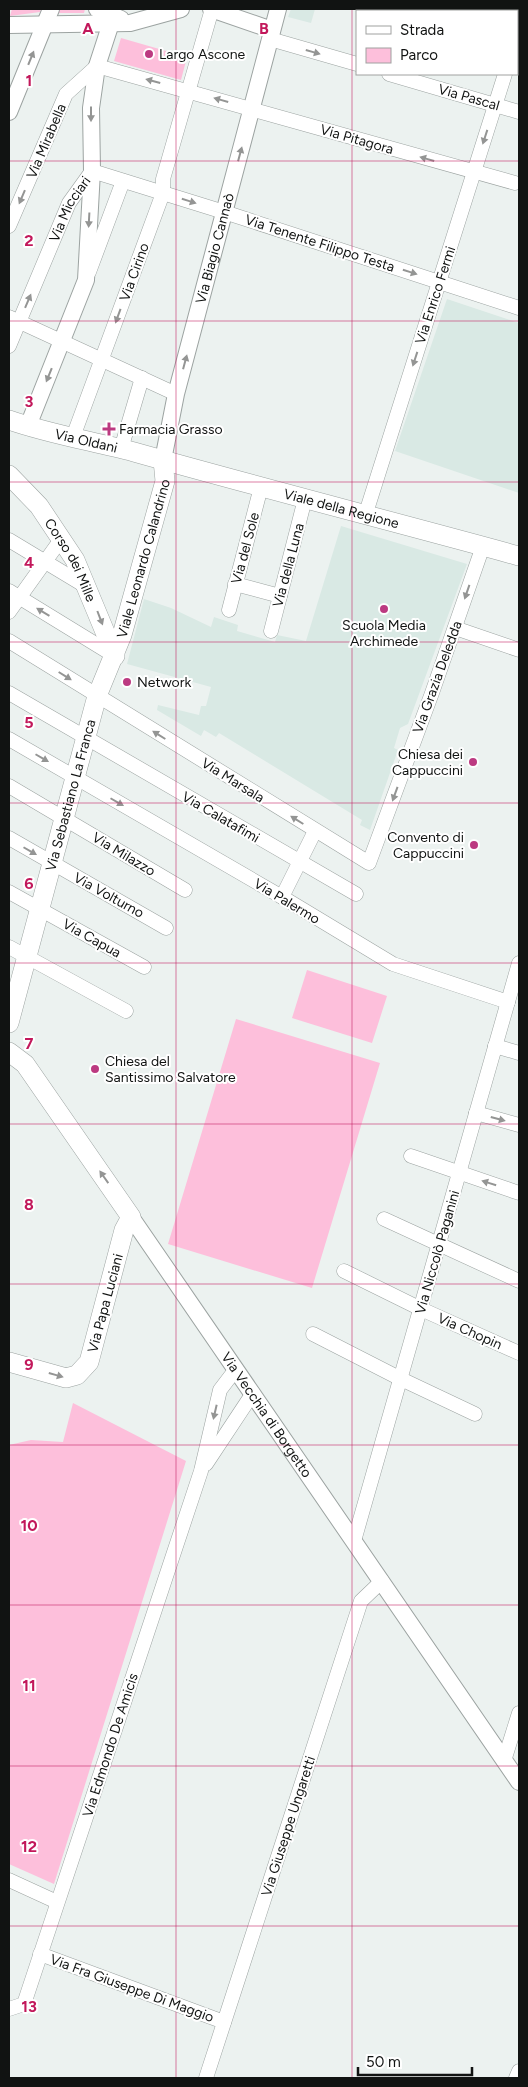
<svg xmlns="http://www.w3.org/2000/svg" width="528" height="2087" font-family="Figtree,sans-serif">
  <rect width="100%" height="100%" fill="#ecf2f0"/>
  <!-- built -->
  <path fill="#d9e9e4" d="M291 9H315L311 23 288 17Z
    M447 299 519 323V493L395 451Z
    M341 526 467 564 408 724 400 728 394 748 398 750 370 830 360 825 362 820 219 733 216 737 204 730 201 736 157 710 158 705 199 715 201 706H206L211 687 127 664 144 599 171 608 211 627 214 617 238 625 237 631 275 642 277 635 306 641Z"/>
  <!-- green -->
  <path fill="#fdbfdb" d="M12 9H41L40 12 10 16Z
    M59 9H85L84 13H58Z
    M121 38 187 57 181 80 114 61Z
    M307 970 387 996 372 1043 292 1018Z
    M236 1019 380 1063 312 1288 168 1244Z
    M73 1403 186 1461 54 1884 9 1864V1445L31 1440 63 1442Z"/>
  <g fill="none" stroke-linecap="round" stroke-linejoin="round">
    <defs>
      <g id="minor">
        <path d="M437 9 446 11"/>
        <path d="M517 38 519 30"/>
        <path d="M270 39 357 64"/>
        <path d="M389 74 519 112"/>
        <path d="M9 226 66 94 97 66 515 183"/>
        <path d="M89 272 123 181"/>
        <path d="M9 317 176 394"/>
        <path id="s1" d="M9 346 69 203 92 171 224 212 519 308"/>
        <path d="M73 437 163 193V179L212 9"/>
        <path d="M121 449 142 378"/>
        <path d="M365 516 505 74"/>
        <path d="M9 540 87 587"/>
        <path d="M235 584 280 596"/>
        <path d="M9 591 115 656"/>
        <path d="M229 610 261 487"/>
        <path d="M9 612 62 538"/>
        <path d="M455 628 519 650"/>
        <path d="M271 631 305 499"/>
        <path d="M9 641 369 863 432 693 483 546"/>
        <path d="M9 693 356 894"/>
        <path d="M9 739 282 897 393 964 508 1002"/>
        <path d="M9 786 185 890"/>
        <path d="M9 838 166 928"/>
        <path d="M9 892 144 967"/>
        <path d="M282 897 315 831"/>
        <path d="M9 947 126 1011"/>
        <path d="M495 1046 519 1053"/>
        <path d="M476 1113 519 1125"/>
        <path d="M411 1156 519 1193"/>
        <path d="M384 1219 519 1281"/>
        <path d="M344 1271 421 1309 519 1353"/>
        <path d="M313 1334 401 1379 475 1414"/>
        <path d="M206 1464 253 1393"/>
        <path d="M354 1541 519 963"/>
        <path d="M504 1761 519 1713"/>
        <path d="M9 1880 57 1902"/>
        <path d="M40 1954 224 2022"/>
        <path d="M9 2009 24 2004 201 1471 220 1390 236 1369"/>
        <path d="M206 2078 361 1601 382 1581"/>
        <path d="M516 2078 519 2071"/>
      </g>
      <g id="tertiary">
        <path d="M97 9 121 19"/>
        <path d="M211 9 272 30"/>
        <path d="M9 25 130 23 181 9"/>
        <path d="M9 112 51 9"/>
        <path d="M28 426 86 280 92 171 91 108 97 66 111 23 112 15"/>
        <path id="s2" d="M163 460 176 394 278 9"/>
        <path id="s3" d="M131 1217 519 1782"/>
      </g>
      <g id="secondary">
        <path id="s4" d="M9 420C49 434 92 441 134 452 262 488 391 521 519 556"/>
        <path id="s5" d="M9 475 39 506 75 560 115 656"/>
        <path id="s6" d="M9 1023 97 696 122 635 165 481 163 460"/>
        <path d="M9 1052 25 1064 131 1217 124 1230 89 1362 77 1375 66 1378 9 1362"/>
      </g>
    </defs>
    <!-- minor casing -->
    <use href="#minor" stroke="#9ca3a1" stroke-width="15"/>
    <!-- tertiary casing -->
    <use href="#tertiary" stroke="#9ca3a1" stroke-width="18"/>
    <!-- secondary casing -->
    <use href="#secondary" stroke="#9ca3a1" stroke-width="20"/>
    <!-- minor -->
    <use href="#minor" stroke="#fff" stroke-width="14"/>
    <!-- tertiary -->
    <use href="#tertiary" stroke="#fff" stroke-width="16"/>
    <!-- secondary -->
    <use href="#secondary" stroke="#fff" stroke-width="19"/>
  </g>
  <!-- one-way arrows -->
  <defs><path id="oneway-solid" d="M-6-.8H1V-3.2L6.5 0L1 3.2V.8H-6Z" transform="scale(1.25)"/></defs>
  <g fill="#949594">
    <use href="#oneway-solid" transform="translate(313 52) rotate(16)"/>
    <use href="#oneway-solid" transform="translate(31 58) rotate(-68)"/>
    <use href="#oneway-solid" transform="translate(153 81) rotate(-165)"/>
    <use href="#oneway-solid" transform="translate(221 100) rotate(-164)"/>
    <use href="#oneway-solid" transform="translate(91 114) rotate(90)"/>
    <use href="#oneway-solid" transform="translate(485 137) rotate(108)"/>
    <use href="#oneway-solid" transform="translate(240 154) rotate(-75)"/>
    <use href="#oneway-solid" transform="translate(427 159) rotate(-164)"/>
    <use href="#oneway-solid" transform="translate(22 197) rotate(113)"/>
    <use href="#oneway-solid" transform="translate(189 201) rotate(17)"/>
    <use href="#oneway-solid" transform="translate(89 220) rotate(93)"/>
    <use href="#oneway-solid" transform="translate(410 272) rotate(18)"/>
    <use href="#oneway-solid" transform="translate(28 301) rotate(-67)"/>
    <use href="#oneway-solid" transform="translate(118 316) rotate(110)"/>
    <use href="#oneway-solid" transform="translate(415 359) rotate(108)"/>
    <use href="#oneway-solid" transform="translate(185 362) rotate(-75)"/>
    <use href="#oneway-solid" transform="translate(49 375) rotate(112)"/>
    <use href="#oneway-solid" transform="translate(467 592) rotate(109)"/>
    <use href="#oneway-solid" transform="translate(43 612) rotate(-149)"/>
    <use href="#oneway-solid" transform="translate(100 618) rotate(69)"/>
    <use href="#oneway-solid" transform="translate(65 676) rotate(32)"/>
    <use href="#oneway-solid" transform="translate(159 735) rotate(-148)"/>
    <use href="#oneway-solid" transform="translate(42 758) rotate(30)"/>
    <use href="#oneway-solid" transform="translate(395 794) rotate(110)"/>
    <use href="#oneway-solid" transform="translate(117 802) rotate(30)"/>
    <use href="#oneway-solid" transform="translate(297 820) rotate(-148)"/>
    <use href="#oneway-solid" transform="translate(30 851) rotate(30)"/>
    <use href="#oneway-solid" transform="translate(498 1119) rotate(15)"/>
    <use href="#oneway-solid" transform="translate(104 1177) rotate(-125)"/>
    <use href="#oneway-solid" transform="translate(489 1183) rotate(-163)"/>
    <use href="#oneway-solid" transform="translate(56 1375) rotate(16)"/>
    <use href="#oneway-solid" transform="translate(215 1412) rotate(103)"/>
  </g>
  <!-- grid -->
  <path fill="none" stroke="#c2185b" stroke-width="1" stroke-opacity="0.55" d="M176 9V2078M352 9V2078M9 161H519M9 321H519M9 482H519M9 642H519M9 803H519M9 963H519M9 1124H519M9 1284H519M9 1445H519M9 1605H519M9 1766H519M9 1926H519"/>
  <!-- markers -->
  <g fill="#bc3a81" stroke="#fff" stroke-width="2">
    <circle cx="149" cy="54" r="5"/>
    <path d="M106.5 421.5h5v5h5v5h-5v5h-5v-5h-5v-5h5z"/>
    <circle cx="384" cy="609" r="5"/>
    <circle cx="127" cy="682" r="5"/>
    <circle cx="473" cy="762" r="5"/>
    <circle cx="474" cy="845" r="5"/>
    <circle cx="95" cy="1069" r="5"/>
  </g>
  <g text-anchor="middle" stroke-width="4" stroke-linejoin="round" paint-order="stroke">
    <!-- poi labels -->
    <g font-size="14" fill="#111312" stroke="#fff" text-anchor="start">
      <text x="159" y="59">Largo Ascone</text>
      <text x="119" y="434">Farmacia Grasso</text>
      <text x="384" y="630" text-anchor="middle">Scuola Media<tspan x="384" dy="16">Archimede</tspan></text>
      <text x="137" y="687">Network</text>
      <text x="463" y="759" text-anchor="end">Chiesa dei<tspan x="463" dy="16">Cappuccini</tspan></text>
      <text x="464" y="842" text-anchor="end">Convento di<tspan x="464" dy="16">Cappuccini</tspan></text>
      <text x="105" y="1066">Chiesa del<tspan x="105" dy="16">Santissimo Salvatore</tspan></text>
    </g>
    <!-- street labels -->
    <g font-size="14" fill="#111312" stroke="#fff">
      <text transform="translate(469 97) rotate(16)" y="5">Via Pascal</text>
      <text transform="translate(357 139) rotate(16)" y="5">Via Pitagora</text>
      <text transform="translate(46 141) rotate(-67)" y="5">Via Mirabella</text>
      <text dy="5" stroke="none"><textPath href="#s1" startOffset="150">Via Micciari</textPath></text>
      <text transform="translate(320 243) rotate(18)" y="5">Via Tenente Filippo Testa</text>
      <text dy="5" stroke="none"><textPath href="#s2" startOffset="218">Via Biagio Cannaò</textPath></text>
      <text transform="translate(134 272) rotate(-70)" y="5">Via Cirino</text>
      <text transform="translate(435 295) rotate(-72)" y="5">Via Enrico Fermi</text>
      <text dy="5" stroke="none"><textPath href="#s4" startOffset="80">Via Oldani</textPath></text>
      <text dy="5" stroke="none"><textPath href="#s4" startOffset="344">Viale della Regione</textPath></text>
      <text transform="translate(245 548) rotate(-75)" y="5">Via del Sole</text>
      <text dy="5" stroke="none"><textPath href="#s6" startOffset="484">Viale Leonardo Calandrino</textPath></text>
      <text dy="5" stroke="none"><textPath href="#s5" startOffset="106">Corso dei Mille</textPath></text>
      <text transform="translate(288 565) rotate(-75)" y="5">Via della Luna</text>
      <text transform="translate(437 677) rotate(-70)" y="5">Via Grazia Deledda</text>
      <text transform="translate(233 780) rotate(32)" y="5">Via Marsala</text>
      <text dy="5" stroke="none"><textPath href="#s6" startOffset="236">Via Sebastiano La Franca</textPath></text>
      <text transform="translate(221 817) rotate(30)" y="5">Via Calatafimi</text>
      <text transform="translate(124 854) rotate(31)" y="5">Via Milazzo</text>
      <text transform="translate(109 895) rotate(29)" y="5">Via Volturno</text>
      <text transform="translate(287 901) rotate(31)" y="5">Via Palermo</text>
      <text transform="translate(92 938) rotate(29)" y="5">Via Capua</text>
      <text transform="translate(437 1252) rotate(-74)" y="5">Via Niccolò Paganini</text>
      <text transform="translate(105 1303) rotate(-75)" y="5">Via Papa Luciani</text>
      <text transform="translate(470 1331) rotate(24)" y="5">Via Chopin</text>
      <text dy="5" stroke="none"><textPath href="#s3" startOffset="240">Via Vecchia di Borgetto</textPath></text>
      <text transform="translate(110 1745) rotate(-72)" y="5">Via Edmondo De Amicis</text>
      <text transform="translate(288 1826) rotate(-72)" y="5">Via Giuseppe Ungaretti</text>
      <text transform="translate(132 1988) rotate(20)" y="5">Via Fra Giuseppe Di Maggio</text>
    </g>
  </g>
  <g font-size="16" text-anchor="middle" font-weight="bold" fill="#c2185b" stroke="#fff" stroke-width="4" stroke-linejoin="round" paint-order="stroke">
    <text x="88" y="34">A</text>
    <text x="264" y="34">B</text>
    <text x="29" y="86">1</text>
    <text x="29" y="246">2</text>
    <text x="29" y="407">3</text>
    <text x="29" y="568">4</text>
    <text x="29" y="728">5</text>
    <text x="29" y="889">6</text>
    <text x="29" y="1049">7</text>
    <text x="29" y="1210">8</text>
    <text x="29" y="1370">9</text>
    <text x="29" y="1531">10</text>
    <text x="29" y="1691">11</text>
    <text x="29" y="1852">12</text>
    <text x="29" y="2012">13</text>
  </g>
  <!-- border -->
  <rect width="528" height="2087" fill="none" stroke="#111312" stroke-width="20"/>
  <!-- legend -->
  <rect x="356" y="10" width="162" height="65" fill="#ffffff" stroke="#a0a1a0"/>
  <rect x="366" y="26" width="25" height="8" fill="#ffffff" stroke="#a0a1a0"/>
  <text x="400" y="35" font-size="15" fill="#111312">Strada</text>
  <rect x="366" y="48" width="25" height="15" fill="#fdbfdb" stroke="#a0a1a0"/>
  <text x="400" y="60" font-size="15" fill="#111312">Parco</text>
  <!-- scale -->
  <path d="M358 2067v8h114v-8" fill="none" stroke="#111312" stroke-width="2.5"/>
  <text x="366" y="2067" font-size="15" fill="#111312" stroke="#ffffff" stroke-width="4" paint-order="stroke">50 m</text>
</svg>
